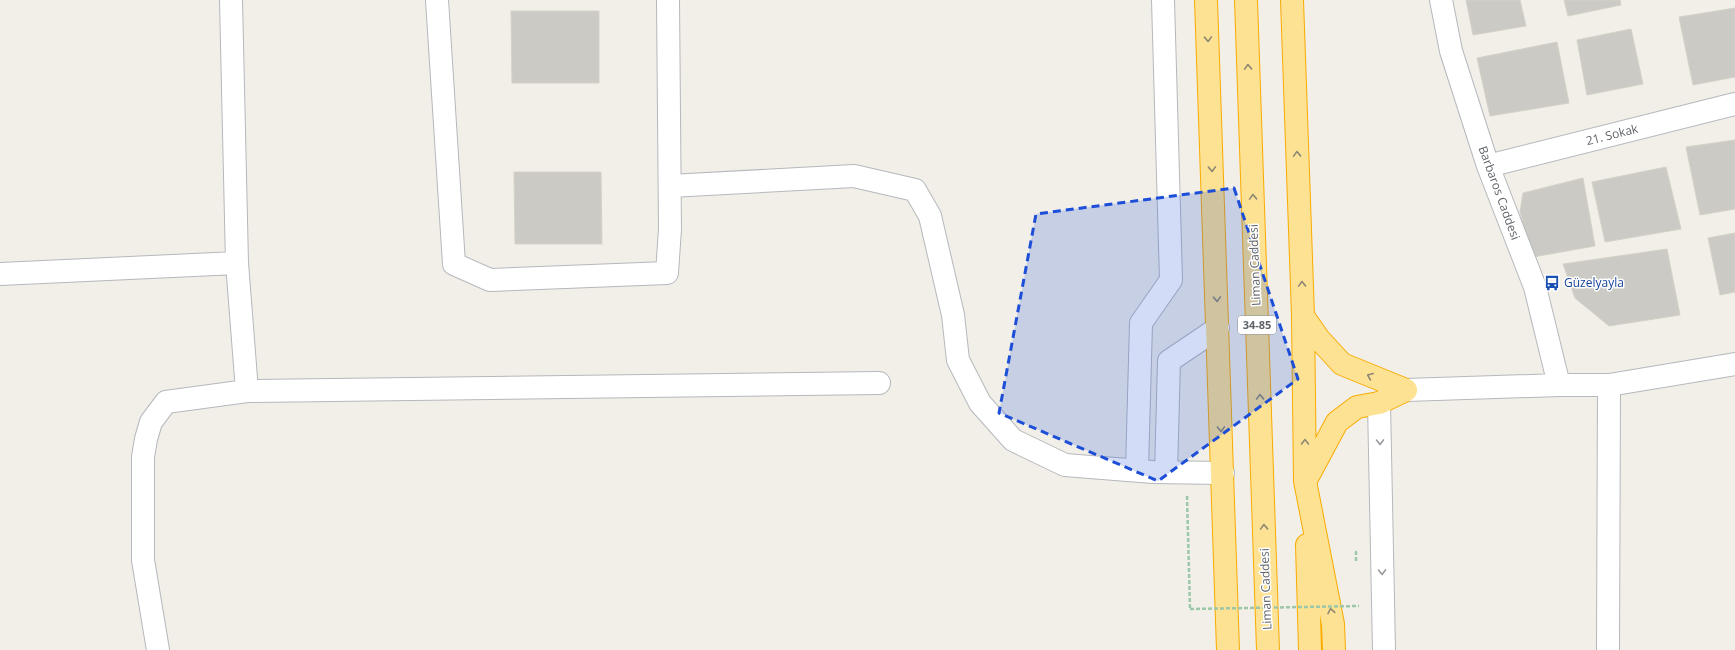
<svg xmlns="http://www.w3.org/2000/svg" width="1735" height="650" font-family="'Open Sans',sans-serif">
  <rect width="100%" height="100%" fill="#f1efe8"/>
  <!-- building -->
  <path fill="#cccac5" stroke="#d6d1c6" d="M1466 0H1520L1526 26 1473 35Z
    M1564 0H1620L1621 5 1568 16Z
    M1735 8V77L1693 85 1679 17Z
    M511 11H599V83H512Z
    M1631 29 1643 84 1587 95 1577 40Z
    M1557 42 1569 103 1490 116 1477 58Z
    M1735 140V209L1700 215 1686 147Z
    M1666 167 1681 229 1605 242 1592 182Z
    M514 172H601L602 244H515Z
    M1583 178 1595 246 1533 257 1520 212 1523 193Z
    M1735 233V292L1720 295 1708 238Z
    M1667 249 1680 315 1609 326 1575 298 1563 264Z"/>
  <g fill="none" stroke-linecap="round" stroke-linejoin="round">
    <defs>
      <path id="minor" d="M437 0 454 264 490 280 667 273 670 229 668 0
        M1441 0 1451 51 1488 166 1535 287 1559 385
        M1488 166 1735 104
        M670 186 854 176 915 190 930 216 953 315 958 360 980 403 1013 440 1065 465 1153 472 1223 473
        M237 263 247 391
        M0 274 237 263 231 0
        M1406 390 1559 385H1609L1735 364
        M1379 403 1384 650
        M1137 470 1141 323 1171 280 1163 0
        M1166 472 1169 361 1218 328
        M158 650 143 560V457L146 439 151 422 166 402 247 391 879 383
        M1608 650 1609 385"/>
      <path id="highway" d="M1206 0 1228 650
        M1246 0 1268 650
        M1292 0 1303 316 1305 481 1333 624 1334 650
        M1303 316 1319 339 1342 364 1406 390
        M1307 478 1337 422 1357 407 1379 403 1406 390
        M1307 545 1310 650"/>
    </defs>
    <!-- minor casing -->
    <use href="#minor" stroke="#b5b8bc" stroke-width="24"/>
    <!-- highway casing -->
    <use href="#highway" stroke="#f9ab00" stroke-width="24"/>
    <!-- path -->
    <path stroke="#9cc7a9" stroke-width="2.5" stroke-dasharray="4 2" stroke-linecap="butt" d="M1187 496 1190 609
      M1356 561V552H1359"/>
    <!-- minor -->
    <use href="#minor" stroke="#fff" stroke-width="22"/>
    <!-- highway -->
    <use href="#highway" stroke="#fde293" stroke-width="22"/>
    <!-- path-bridge -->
    <path stroke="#9cc7a9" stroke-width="2.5" stroke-dasharray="4 2" stroke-linecap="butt" d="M1190 609 1359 606"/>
  </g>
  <!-- one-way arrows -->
  <defs><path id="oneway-chevron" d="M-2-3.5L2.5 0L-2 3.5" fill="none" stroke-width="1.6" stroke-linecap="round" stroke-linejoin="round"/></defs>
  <g stroke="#8e8975">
    <use href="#oneway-chevron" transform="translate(1208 39) rotate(88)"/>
    <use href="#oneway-chevron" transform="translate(1248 67) rotate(-92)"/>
    <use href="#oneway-chevron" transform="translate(1297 154) rotate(-92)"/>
    <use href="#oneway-chevron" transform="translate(1212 169) rotate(88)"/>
    <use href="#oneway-chevron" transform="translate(1253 197) rotate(-92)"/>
    <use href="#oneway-chevron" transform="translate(1302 284) rotate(-92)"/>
    <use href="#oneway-chevron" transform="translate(1217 299) rotate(88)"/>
    <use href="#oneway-chevron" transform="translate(1370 376) rotate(-157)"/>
    <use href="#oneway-chevron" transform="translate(1260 397) rotate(-92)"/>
    <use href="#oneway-chevron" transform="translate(1221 429) rotate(88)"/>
    <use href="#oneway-chevron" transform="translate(1305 442) rotate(-91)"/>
    <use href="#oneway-chevron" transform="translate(1264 527) rotate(-92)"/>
    <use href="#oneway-chevron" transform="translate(1331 611) rotate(-101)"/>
  </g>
  <g stroke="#979a9d">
    <use href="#oneway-chevron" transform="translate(1380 442) rotate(89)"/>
    <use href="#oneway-chevron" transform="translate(1382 572) rotate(89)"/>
  </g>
  <!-- marked area -->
  <path fill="#1d4ed8" fill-opacity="0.2" stroke="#1d4ed8" stroke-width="3" stroke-dasharray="8 5" stroke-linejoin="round" d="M1234 188 1298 379 1158 481 999 413 1036 214Z"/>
  <!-- icons -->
  <defs>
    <symbol id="bus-bare" viewBox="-9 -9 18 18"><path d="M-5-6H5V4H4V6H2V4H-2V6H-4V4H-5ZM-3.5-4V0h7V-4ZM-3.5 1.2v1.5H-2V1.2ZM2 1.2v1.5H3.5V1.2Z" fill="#1a4fb4" stroke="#fff" stroke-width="2.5" paint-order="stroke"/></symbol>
  </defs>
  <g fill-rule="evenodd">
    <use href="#bus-bare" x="1541" y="272" width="22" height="22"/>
  </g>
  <g text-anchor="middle" stroke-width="3" stroke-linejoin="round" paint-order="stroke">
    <!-- shield labels -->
    <rect fill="#fff" stroke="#8f9295" stroke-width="1" x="1238" y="316" width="38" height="18" rx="3"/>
    <g font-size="11" font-weight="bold" fill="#5f6368">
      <text x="1257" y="329">34-85</text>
    </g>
    <!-- street labels -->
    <g font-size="12" fill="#5f6368" stroke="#fff">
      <text transform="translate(1612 135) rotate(-14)" y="4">21. Sokak</text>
      <text transform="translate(1499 193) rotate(70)" y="4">Barbaros Caddesi</text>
      <text transform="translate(1255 265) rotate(-92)" y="4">Liman Caddesi</text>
      <text transform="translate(1266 589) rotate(-92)" y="4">Liman Caddesi</text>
    </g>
    <!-- transit labels -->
    <g font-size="12" fill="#164399" stroke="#fff" text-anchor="start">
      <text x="1564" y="287">Güzelyayla</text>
    </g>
  </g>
</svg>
